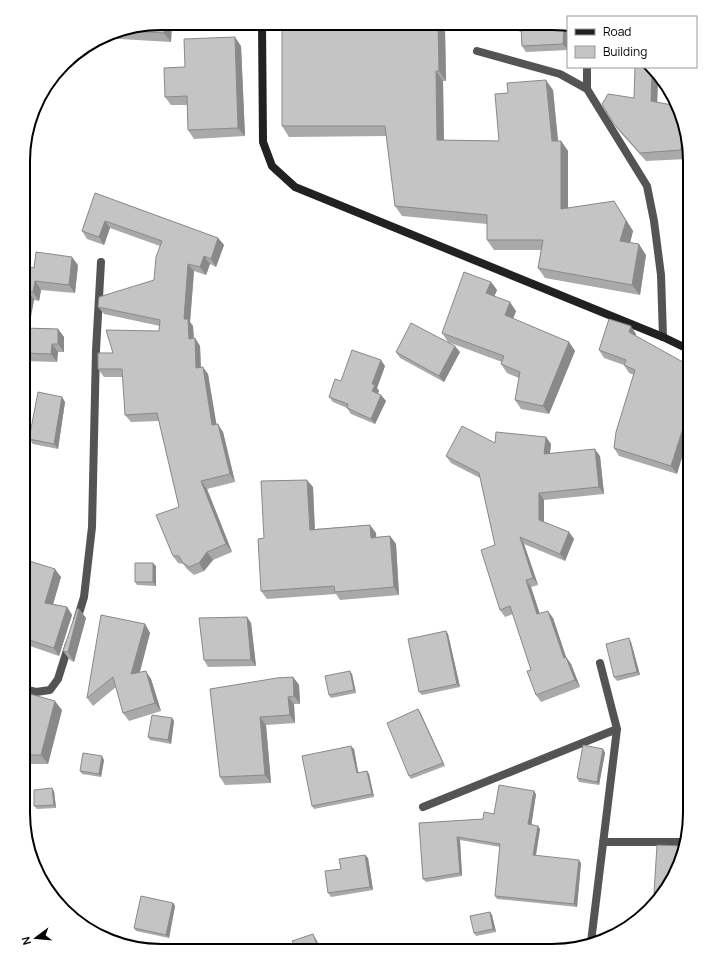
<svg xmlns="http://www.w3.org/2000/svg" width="713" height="974" font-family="Manrope,sans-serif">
  <rect width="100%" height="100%" fill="#fff"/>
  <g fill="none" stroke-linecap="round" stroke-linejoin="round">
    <!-- minor -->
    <path stroke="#545454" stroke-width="8" d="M477 51 560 74 587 89 647 186 654 221 661 275 663 337
      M587 89V67
      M77 620 84 597 92 527 96 350 101 262
      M23 689 36 692 50 690 58 679 69 644
      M423 807 617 729
      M603 842H683
      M591 942 617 729 600 663"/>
    <!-- secondary -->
    <path stroke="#212121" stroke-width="8" d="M262 23 263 142 272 166 295 187 663 337 690 350"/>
  </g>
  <!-- wall -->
  <path fill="#a9a9a9" d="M161 23H172L171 42 103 38 116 30Z
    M313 23 466 24 445 30 446 81H443L444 140 499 141 553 90 558 141H561L568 151V208L621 212 633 231 630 243 646 255 640 295 545 278 538 268 541 250H494L487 240V224L402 216 395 206 386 136 289 137 282 126Z
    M568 24V50L526 52 522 46 521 32 518 31 513 25Z
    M241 46 245 136 194 139 188 130 187 105H171L165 97 185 67Z
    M647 67 658 79 657 102 677 106 688 151 687 159 646 161 620 132 614 124 634 98Z
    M95 193 218 238 224 245 216 267 210 264 206 275 194 271 190 322 193 326 194 338H195L200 346 201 367 208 374 216 425 223 432 235 482 207 489 232 552 213 560 204 571 194 575 187 569 183 564 178 563 173 556 179 507 159 421 131 422 125 415 123 377H104L98 369 113 353 159 331 160 326 104 314 98 307 154 280 160 246 110 228 104 245 87 239 82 231Z
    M78 265 75 293 41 290 39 301 34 300 29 328 58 329 64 337V352H58L57 362 24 361V266L34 268Z
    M491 282 497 290 494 296 516 311 513 319 569 342 575 351 549 414 521 409 515 400 519 378 507 373 501 364 502 362 448 342 442 333Z
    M636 334V336L677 474 619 456 614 448 634 375 629 373 624 365 604 358 599 350Z
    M396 352H460L444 382 400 358Z
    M385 366 377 388 379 391 378 393 386 401 375 424 351 414 347 408 333 402 329 397 341 381Z
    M62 397 65 402 58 449 33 444 29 439Z
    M546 437 551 444 550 453 600 456 604 494 544 500V522L569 532 574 539 565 561 524 544 538 585 531 587 540 614 553 618 566 657 571 664 580 687 541 702 536 695 531 670 513 614 505 617 500 610 495 545 480 478 451 463 446 456 495 443Z
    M313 487 315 529 370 525 376 533V537L390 536 396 544 399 595 340 600 336 594 267 599 261 591 264 538Z
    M23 559 61 577 53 604 67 607 72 615 59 656 27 645 23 640Z
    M156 566V586L137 585 135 582Z
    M79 609 86 618 74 662 70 660 63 651Z
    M247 617 251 623 256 666 208 667 204 660Z
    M145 624 150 633 140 672 151 679 161 711 129 721 123 713 116 687 93 706 87 698Z
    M446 631 448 634 460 687 422 695 419 692Z
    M631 642 640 675 617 681 614 677Z
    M352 674 356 693 331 698 329 695Z
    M293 677 299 685 300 704H294L295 723 266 725 271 783 225 785 220 777 210 689Z
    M23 692 62 710 48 764H23Z
    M418 709 420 712 445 766 411 779 409 776Z
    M172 718 174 721 171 744 150 740 148 737Z
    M354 749 358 773 367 771 369 774 374 797 314 809 312 806Z
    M603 749 605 753 599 785 579 782 577 778Z
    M104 760 101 777 82 774 80 771Z
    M54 791 56 808 37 809 34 806Z
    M536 794 531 825 540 829 536 856 581 863 577 907 497 899 495 896 500 847 460 840 462 876 426 882 423 879 419 823 483 819Z
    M682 846 658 896H656L654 893Z
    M365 855 368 858 373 890 331 897 328 893 341 869Z
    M173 903 175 906 169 938 136 931 134 928Z
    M490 912 492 915 496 932 476 936 474 933Z"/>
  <!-- shaded-wall -->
  <path fill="#898989" d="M165 23H172L171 42 164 33Z
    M438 24H441L445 30 446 81 439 71Z
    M564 24H568V50L563 44Z
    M235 37 241 46 245 136 238 128Z
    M436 71 443 81 444 151 437 140Z
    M652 73 658 79 657 110 651 101Z
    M546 80 553 90 559 151 552 141Z
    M682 128 688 151 687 159 681 150Z
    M561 141 568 151V220L561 209Z
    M614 201 633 231 628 251 620 241Z
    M105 221 110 228 104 245 99 237Z
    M218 238 224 245 216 267 211 259Z
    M639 244 646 255 640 295 632 285Z
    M204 256 210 264 206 275 200 267Z
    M72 257 78 265 75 293 69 285Z
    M188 264 194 271 190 322 193 326 194 347 189 339 184 319Z
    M35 281 41 290 39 301 33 292Z
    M491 282 497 290 492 302 486 293Z
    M28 291 34 300 27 336 24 331V315Z
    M510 302 516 311 511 324 505 315Z
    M631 326 636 334 634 340 629 332Z
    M58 329 64 337V352L58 344Z
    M195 338 200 346 201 375 196 368Z
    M569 342 575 351 549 414 543 406Z
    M52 344 58 352 57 362 51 354Z
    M455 346 460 352 444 382 439 376Z
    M381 360 385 366 377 388 379 391 376 397 372 391V384Z
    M203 367 208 374 218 433 212 425Z
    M381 395 386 401 375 424 371 419Z
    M62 397 65 402 58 449 54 444Z
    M690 406V432L677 474 671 466Z
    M218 424 223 432 235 482 230 474Z
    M546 437 551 444 549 461 544 454Z
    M595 449 600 456 604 494 599 487Z
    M307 480 313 487 315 537 310 530Z
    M201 481 207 489 232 552 226 544Z
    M539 493 544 500V527L539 520Z
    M370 525 376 533 377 545 371 538Z
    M569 532 574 539 565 561 560 554Z
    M390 536 396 544 399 595 394 587Z
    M520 537 524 544 538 585 533 578Z
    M207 552 213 560 204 571 199 563Z
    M153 563 156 566V586L153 582Z
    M55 569 61 577 51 611 45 603Z
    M526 580 531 587 542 621 537 614Z
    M67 607 72 615 59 656 54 648Z
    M79 609 86 618 74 662 68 652Z
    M548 611 553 618 566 657 571 664 580 687 575 680 564 658Z
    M247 617 251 623 256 666 251 660Z
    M145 624 150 633 137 682 131 674Z
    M446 631 448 634 460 687 457 684Z
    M629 638 631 642 640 675 637 672Z
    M146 671 151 679 161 711 155 703Z
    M350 671 352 674 356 693 354 690Z
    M293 677 299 685 300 704 294 696Z
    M288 697 294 704 295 723 290 715Z
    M55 701 62 710 48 764 41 755Z
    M418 709 420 712 445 766 443 763Z
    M260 717 266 725 271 783 265 775Z
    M172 718 174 721 171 744 168 740Z
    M351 746 354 749 359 776 357 773Z
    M603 749 605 753 599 785 597 782Z
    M102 756 104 760 101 777 99 774Z
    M367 771 369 774 374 797 372 794Z
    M52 788 54 791 56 808 54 805Z
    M534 791 536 794 531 828 528 824Z
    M538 826 540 829 535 859 533 855Z
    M457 837 460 840 462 876 460 873Z
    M365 855 368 858 373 890 370 887Z
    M579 860 581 863 577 907 574 904Z
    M173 903 175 906 169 938 166 935Z
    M490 912 492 915 496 932 493 929Z
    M313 934 317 941 321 950H319Z
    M520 945 523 950V951H519Z"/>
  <!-- building -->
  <path fill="#c4c4c4" stroke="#898989" d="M161 23H165L164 33 118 30Z
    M313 23 438 24 439 71H436L437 140 499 141 495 94 508 93 507 83 546 80 552 141H561V209L614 201 626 221 620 241 639 244 632 285 538 268 543 240H487V215L395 206 385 126H282V24Z
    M513 24H564L563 44 522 46 521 26 513 25Z
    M235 37 238 128 188 130 187 96 165 97 164 68 185 67 184 39Z
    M635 67H647L652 73 651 101 677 106 682 128 681 150 640 153 614 124 602 104 608 94 634 98Z
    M95 193 218 238 211 259 204 256 200 267 188 264 184 319H188L189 339 195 338 196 368 203 367 212 425 218 424 230 474 201 481 226 544 207 552 199 563 189 567 182 562 179 556H173L156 515 179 507 157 413 125 415 122 369H98V353H113L106 330 159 331 160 320 98 307 99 297 154 280 156 257 162 241 105 221 99 237 82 231Z
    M36 252 72 257 69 285 35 281 33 292 28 291 24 315V266L34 268Z
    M464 272 491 282 486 293 510 302 505 315 569 342 543 406 515 400 520 372 501 364 504 356 442 333Z
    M609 319 631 326 629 332 690 366V371L688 374H690V406L671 466 614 448 616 432 635 370 624 365 626 360 599 350Z
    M411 323 455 346 439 376 396 352Z
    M24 328 58 329V344H52L51 354 24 353Z
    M352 350 381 360 372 384 375 385 372 391 381 395 371 419 347 408 348 404 329 397 335 379 341 381Z
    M38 392 62 397 54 444 29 439Z
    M462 426 495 443 496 432 546 437 544 454 595 449 599 487 539 493V520L569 532 560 554 520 537 533 578 526 580 537 614 548 611 564 658 566 657 575 680 536 695 527 671 531 670 510 606 500 610 481 550 495 545 479 473 446 456Z
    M307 480 310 530 370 525 371 538 390 536 394 587 335 592 334 586 261 591 258 539 264 538 261 481Z
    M23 559 55 569 45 603 67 607 54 648 23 638Z
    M135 563H153V582H135Z
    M77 609H79L68 652 63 651Z
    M101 615 145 624 131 674 146 671 155 703 123 713 113 677 87 698Z
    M247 617 251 660H204L199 618Z
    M446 631 457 684 419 692 408 639Z
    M629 638 637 672 614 677 606 644Z
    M350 671 354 690 329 695 325 676Z
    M293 677 294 696 288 697 290 715 260 717 265 775 220 777 210 689 277 678Z
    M23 692 55 701 41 755H23Z
    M418 709 443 763 409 776 387 723Z
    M152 715 172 718 168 740 148 737Z
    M583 745 603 749 597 782 577 778Z
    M351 746 357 773 367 771 372 794 312 806 302 756Z
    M83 753 102 756 99 774 80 771Z
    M499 785 534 791 528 824 538 826 533 855 579 860 574 904 495 896 500 844 457 837 460 873 423 879 419 823 483 819 484 812 494 814Z
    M52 788 54 805 34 806V790Z
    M657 845 682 846 667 890 658 898V893H654Z
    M365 855 370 887 328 893 325 871 341 869 339 859Z
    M141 896 173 903 166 935 134 928Z
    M490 912 493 929 474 933 470 916Z
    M313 934 319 950H296L292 941Z
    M496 945H520L519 951H496Z"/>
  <!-- crop -->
  <path d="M0 0H713V974H0ZM161 30H552A131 131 0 0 1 683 161V813A131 131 0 0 1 552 944H161A131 131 0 0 1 30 813V161A131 131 0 0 1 161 30Z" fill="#fff" fill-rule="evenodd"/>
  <path fill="none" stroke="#000" stroke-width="2" d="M161 30H552A131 131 0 0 1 683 161V813A131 131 0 0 1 552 944H161A131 131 0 0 1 30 813V161A131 131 0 0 1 161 30Z"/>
  <!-- legend -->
  <rect x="567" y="16" width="130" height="52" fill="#ffffff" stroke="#999999"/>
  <rect x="575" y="29" width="20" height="6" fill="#212121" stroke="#999999"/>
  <text x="603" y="36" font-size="12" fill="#000000">Road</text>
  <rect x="575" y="46" width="20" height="12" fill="#c4c4c4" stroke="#999999"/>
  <text x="603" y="56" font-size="12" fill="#000000">Building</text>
  <!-- north arrow -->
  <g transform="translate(36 938) rotate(254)" stroke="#ffffff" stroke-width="3" paint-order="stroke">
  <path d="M0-3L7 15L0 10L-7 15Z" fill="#000000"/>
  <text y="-6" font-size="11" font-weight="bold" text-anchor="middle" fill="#000000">N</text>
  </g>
</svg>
